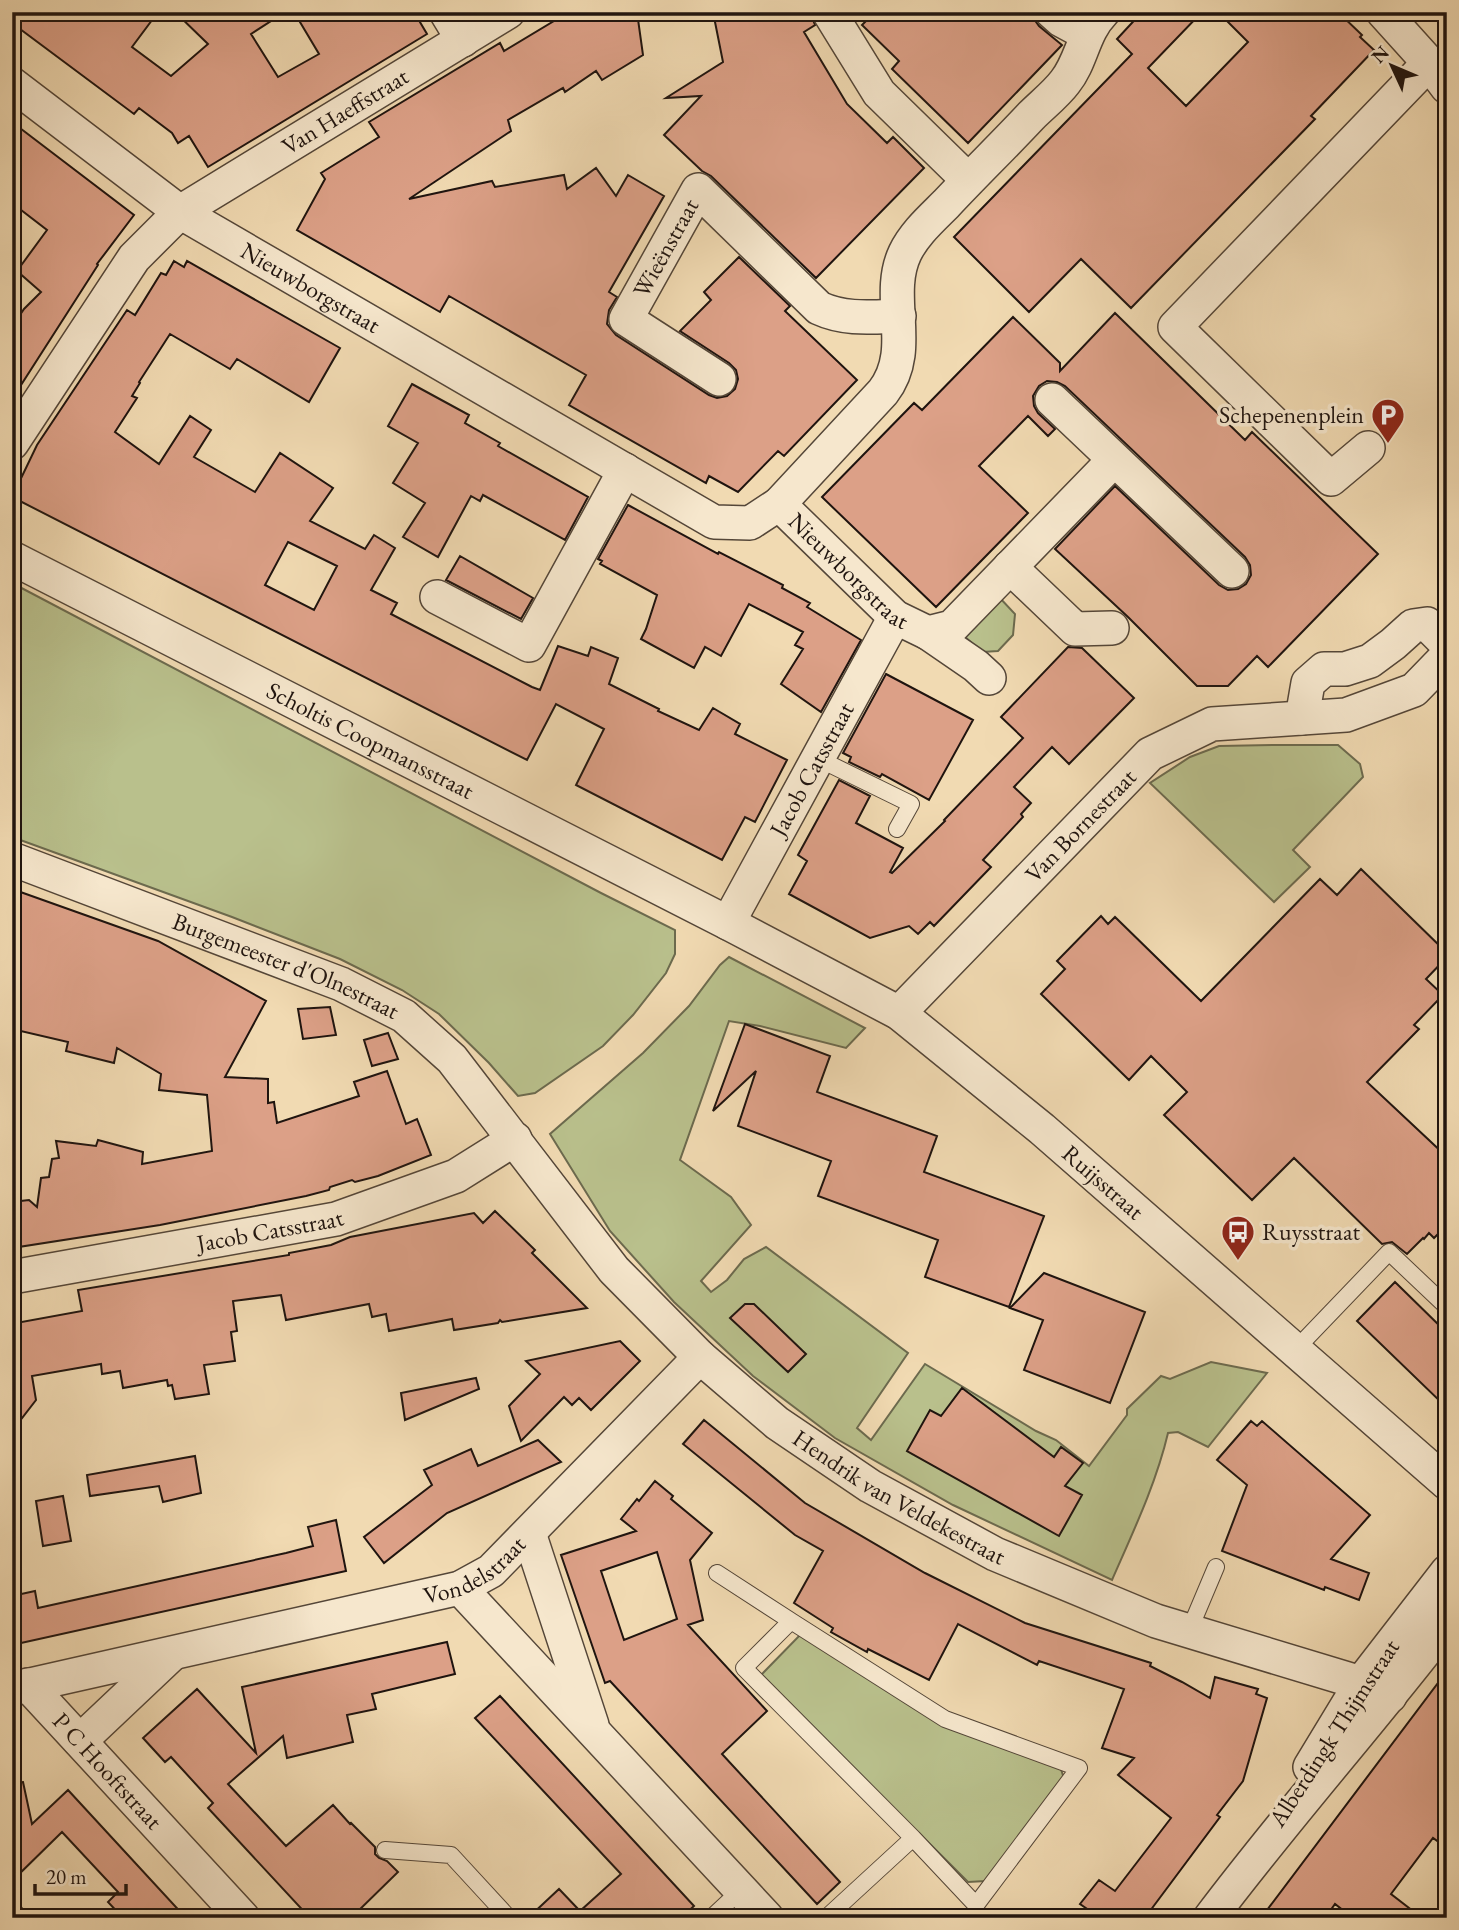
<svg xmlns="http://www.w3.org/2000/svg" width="1459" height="1930" font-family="'EB Garamond',serif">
  <rect width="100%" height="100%" fill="#f1dab2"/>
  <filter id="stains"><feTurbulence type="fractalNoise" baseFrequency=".00286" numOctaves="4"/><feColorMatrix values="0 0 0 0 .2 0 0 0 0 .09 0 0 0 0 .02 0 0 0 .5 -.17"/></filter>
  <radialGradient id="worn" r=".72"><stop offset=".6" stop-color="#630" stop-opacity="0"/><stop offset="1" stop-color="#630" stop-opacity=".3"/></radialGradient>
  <!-- green -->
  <path fill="#b9c08c" stroke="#6c6a4e" stroke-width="2" d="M12 583 601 893 675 930V954L666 973 633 1015 603 1046 535 1093 518 1096 489 1063 439 1014 402 990 340 959 232 917 12 837Z
    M999 597 1015 614 1013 635 998 651 982 652 964 636Z
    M1276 745H1338L1360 764 1363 777 1293 850 1310 867 1274 902 1150 783 1190 757 1219 746Z
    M729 957 865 1028 846 1048 760 1026 729 1021 680 1160 731 1197 751 1225 701 1281 711 1292 727 1280 744 1259 766 1247 908 1353 857 1428 871 1440 925 1364 1036 1431 1056 1440 1089 1466 1127 1415V1409L1161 1376 1170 1379 1211 1362 1267 1373 1208 1447 1178 1432 1168 1433C1156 1484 1133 1532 1112 1580L953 1505 835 1438 753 1376 674 1302 610 1231 550 1134 643 1053 689 1006 720 965Z
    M801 1634 942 1724 1061 1769 1064 1779 986 1881 968 1882 761 1675Z"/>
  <!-- building -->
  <path fill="#dca087" stroke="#1f140f" stroke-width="2" fill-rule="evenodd" d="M12 12H158L132 47 171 76 208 44 175 12H285L251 34 278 77 319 54 294 12H414L427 34 208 167 189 136 178 143 172 133 139 108 134 114 12 23Z
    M569 12H637L643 55 602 80 596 71 565 92 563 88 508 120 511 131 409 199 492 181 495 187 564 175 567 189 596 168 616 196 628 175 664 196 609 292 617 297 609 310 607 324 616 335 709 395 717 398 727 396 735 389 738 379 736 370 729 363 680 331 711 300 704 292 739 257 790 306 785 311 857 380 784 456 778 451 738 492 709 476 706 483 569 405 586 375 449 296 440 312 297 230 325 179 321 173 379 137 369 122 500 43 504 51Z
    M713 12H810L815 25 804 32 847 104 887 143 893 137 924 168 816 278 711 176 702 171 664 135 701 96 666 98 723 62Z
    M875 12H1029L1039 26 1062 45 968 143 892 69 899 61 862 25Z
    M1142 12H1202L1148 68 1186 106 1248 42 1218 12H1338L1362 35 1360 37 1374 50 1311 116 1315 119 1131 308 1081 259 1029 312 954 237 1132 54 1117 39Z
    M12 122 134 215 97 264 98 265 12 399V327L24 309 41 292 17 271 47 230 12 203Z
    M174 261 184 267 187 261 340 348 309 402 237 359 230 369 170 334 139 382 140 383 132 396 137 398 115 432 159 464 190 416 211 430 194 457 255 492 280 453 333 488 310 521 365 549 374 535 395 548 371 590 397 603 391 614 532 687 540 690 558 646 588 656 591 647 618 658 609 684 659 709 658 711 699 730 713 708 740 724 735 734 787 760 755 822 745 817 722 860 576 785 604 729 556 704 527 760 12 497 37 445 127 310 135 315 161 273 166 275ZM288 542 337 566 314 610 265 585Z
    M1115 313 1245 440 1252 432 1378 554 1268 667 1257 656 1228 686H1197L1128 617 1055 549 1115 486 1219 585 1228 590 1238 589 1246 584 1251 575 1250 565 1245 557 1065 386 1057 382 1047 381 1039 386 1033 396 1034 406 1038 413 1055 429 1048 436 1028 416 979 466 1028 513 936 607 822 497 914 403 922 410 1013 317 1060 363V371Z
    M412 384 469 415 465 423 500 443 498 446 588 497 565 540 483 495 480 501 471 496 438 557 403 537 425 503 393 483 418 443 388 426Z
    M628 505 718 554 719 552 783 585 782 588 810 603 807 607 861 640 821 712 781 684 803 649 795 645 803 632 749 604 721 656 705 647 694 668 641 639 646 629 657 595 600 564 602 561 598 559Z
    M460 556 533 598 521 619 446 580Z
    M1068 647 1082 648 1134 698 1069 764 1052 747 1014 787 1031 803 1021 814 1023 817 983 860 991 867 934 926 930 922 918 934 909 926 870 938 789 894 807 861 798 855 839 780 870 796 856 823 903 848 890 872 892 873 945 821 944 820 1023 738 1001 717Z
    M886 674 973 720 929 800 882 774 880 777 849 762 851 757 843 753Z
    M1361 869 1447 953V957L1426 979 1443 995 1414 1025 1419 1029 1367 1082 1447 1157V1225L1434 1238 1429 1233 1424 1239 1423 1238 1407 1254 1392 1242 1382 1244 1294 1158 1252 1200 1164 1115 1187 1092 1151 1056 1129 1080 1041 994 1065 969 1057 961 1101 916 1108 924 1115 917 1201 1001 1320 879 1337 895Z
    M12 889 158 941 266 1001 225 1077 268 1079V1103L274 1102 277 1123 359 1096 354 1082 387 1071 406 1124 417 1119 431 1155 378 1176 355 1182 352 1180 330 1187 329 1190 306 1196 160 1225 12 1248V1202L29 1200 37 1207 41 1178 49 1177 52 1159 59 1158 56 1141 96 1146 98 1140 143 1152 142 1164 212 1151 207 1095 159 1090 161 1074 117 1048 114 1063 66 1051 68 1042 12 1029Z
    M330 1007 336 1035 303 1039 298 1009Z
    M745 1024 830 1056 817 1092 937 1136 924 1172 1044 1216 1009 1307 925 1277 938 1240 818 1196 831 1161 738 1126 756 1071 713 1111Z
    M388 1033 398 1059 372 1066 364 1040Z
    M495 1211 535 1250 532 1253 587 1308 502 1322 500 1320 498 1323 454 1330 452 1319 389 1331 386 1314 372 1317 369 1304 286 1320 281 1295 233 1301 237 1331 231 1332 235 1361 204 1365 209 1394 175 1399 172 1385 168 1386 167 1380 123 1388 120 1371 102 1374 101 1364 32 1376 36 1400 12 1431V1329L17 1328 16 1323 82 1311 78 1290 289 1255V1253L331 1245 350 1237 474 1213 483 1223Z
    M1044 1273 1145 1312 1110 1403 1024 1370 1043 1320 1010 1308Z
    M1395 1282 1447 1333V1408L1357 1321Z
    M745 1304H754L806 1354 788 1372 730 1318Z
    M620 1341 640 1361 591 1410 579 1398 572 1405 564 1397 521 1441 509 1406 540 1374 526 1361Z
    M476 1378 479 1389 405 1420 401 1393Z
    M962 1388 1054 1457 1061 1447 1083 1463 1065 1486 1082 1495 1059 1536 907 1451 930 1410 941 1416Z
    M704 1420 805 1503 925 1573 1025 1623 1151 1663 1150 1666 1182 1682 1210 1698 1215 1677 1258 1689 1256 1694 1267 1698 1243 1781 1217 1815 1220 1817 1147 1915 1151 1918H1094L1096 1915 1080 1904 1099 1880 1115 1891 1171 1818 1118 1775 1134 1758 1102 1748 1124 1689 1039 1661 1037 1665 958 1624 929 1680 868 1649 867 1652 831 1632 833 1628 794 1603 823 1551 795 1535 683 1444Z
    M1251 1421 1257 1426 1262 1421 1370 1515 1331 1559 1369 1573 1359 1600 1325 1587 1324 1590 1222 1551 1247 1485 1217 1460Z
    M538 1440 561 1462 447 1513 384 1563 364 1537 432 1485 424 1470 471 1449 478 1466Z
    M195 1456 201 1493 163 1502 159 1486 90 1496 87 1475Z
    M655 1481 673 1496 671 1499 712 1533 690 1560 703 1620 688 1625 767 1711 722 1754 840 1882 817 1904 610 1681 605 1683 561 1555 636 1531 621 1519 637 1499 639 1501ZM657 1552 677 1619 624 1640 601 1571Z
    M63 1496 71 1541 43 1546 36 1501Z
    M336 1520 346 1571 12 1645V1596L35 1591 38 1608 286 1553 313 1546 308 1527Z
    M447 1642 455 1674 372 1694 376 1709 347 1715 353 1742 287 1758 283 1736 228 1784 286 1846 333 1805 350 1824 351 1823 375 1847V1854L379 1858 387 1861 398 1872 351 1918H310L208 1808 213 1803 171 1757 165 1762 143 1738 197 1689 256 1753 242 1687Z
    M1447 1671V1848L1433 1838 1391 1894 1422 1918H1353L1335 1904 1325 1918H1261Z
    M500 1696 694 1906 681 1918H528L559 1889 580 1911 621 1874 475 1718Z
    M23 1782 32 1824 68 1790 186 1918H123L108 1902 118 1892 62 1832 12 1881V1783Z"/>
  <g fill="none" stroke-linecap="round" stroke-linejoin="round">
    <defs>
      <path id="service" d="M817 758 911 804 897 829
        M1295 1350 1389 1252 1447 1307
        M717 1573 791 1621
        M791 1621 945 1719 1079 1768 976 1905 913 1838 744 1668Z
        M1189 1631 1216 1567
        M385 1850 451 1855 509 1918
        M12 1909 20 1918
        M711 1918 741 1890
        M826 1918 913 1838"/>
      <g id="minor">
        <path d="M446 12 463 40"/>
        <path d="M829 12 879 93 968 180"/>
        <path d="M1052 12 1061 20 1087 34"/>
        <path d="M1383 12 1429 63 1447 87"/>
        <path id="s1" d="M12 84 180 212 714 522 750 523 779 504 895 617 928 633 952 627 1114 460"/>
        <path id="s2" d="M719 379 626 319 698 190 819 308C845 320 871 317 899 316"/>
        <path d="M1052 400 1232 571"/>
        <path id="s3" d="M12 443 134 258 180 212 508 12"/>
        <path d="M1368 448 1331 479 1175 327 1429 63"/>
        <path d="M779 504 883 392C916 350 884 297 905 253 914 234 931 219 946 204 974 174 1003 146 1031 116 1042 105 1056 94 1065 82 1082 61 1083 32 1103 12"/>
        <path id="s4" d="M12 558 728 923 899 1013 1042 1129 1447 1483"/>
        <path d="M1010 567 1075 629 1112 628"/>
        <path d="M437 597 529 645 625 470"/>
        <path d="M928 633 976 666 989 678"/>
        <path d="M1302 718 1308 683 1324 669H1345L1370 661 1393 644 1413 626 1427 624 1447 644"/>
        <path id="s5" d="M12 859 341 984 404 1016 452 1059 614 1270 700 1357 777 1423 870 1486 995 1554 1156 1621 1361 1683 1390 1696"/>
        <path id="s6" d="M728 923 895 617"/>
        <path id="s7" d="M899 1013 1150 754 1212 724 1346 715 1414 690 1447 656"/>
        <path id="s8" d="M12 1277 336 1219 456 1176 515 1139"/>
        <path d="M529 1533 592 1725"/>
        <path d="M460 1588 767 1918"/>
        <path id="s9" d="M28 1685 243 1918"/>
        <path id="s10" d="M12 1689 460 1588 491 1571 700 1357"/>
        <path d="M80 1741 172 1654"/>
        <path d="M1310 1767 1361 1683 1447 1572"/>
        <path d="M1210 1918C1286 1817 1370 1723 1447 1623"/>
      </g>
    </defs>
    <!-- service casing -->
    <use href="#service" stroke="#544638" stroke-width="18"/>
    <!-- minor casing -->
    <use href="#minor" stroke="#544638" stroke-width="36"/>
    <!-- service -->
    <use href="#service" stroke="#f6e7cd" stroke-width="16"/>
    <!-- minor -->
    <use href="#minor" stroke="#f6e7cd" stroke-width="33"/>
  </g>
  <!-- icons -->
  <defs>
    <symbol id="parking-pin" viewBox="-11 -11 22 30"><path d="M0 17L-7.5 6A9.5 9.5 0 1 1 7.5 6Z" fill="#8f2418" stroke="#f6e7cd"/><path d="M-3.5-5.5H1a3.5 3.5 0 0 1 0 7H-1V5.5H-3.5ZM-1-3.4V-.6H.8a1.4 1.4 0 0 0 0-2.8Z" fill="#fff"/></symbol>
    <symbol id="bus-pin" viewBox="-11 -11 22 30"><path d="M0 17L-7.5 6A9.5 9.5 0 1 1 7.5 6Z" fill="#8f2418" stroke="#f6e7cd"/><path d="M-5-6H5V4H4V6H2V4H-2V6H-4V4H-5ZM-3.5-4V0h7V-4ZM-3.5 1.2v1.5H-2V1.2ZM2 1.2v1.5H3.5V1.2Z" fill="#fff"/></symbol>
  </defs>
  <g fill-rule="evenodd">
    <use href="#parking-pin" x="1369" y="396" width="38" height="52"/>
    <use href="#bus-pin" x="1219" y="1213" width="38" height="52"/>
  </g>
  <g text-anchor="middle" stroke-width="7" stroke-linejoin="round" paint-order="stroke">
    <!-- street labels -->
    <g font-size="24" fill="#1f140f" stroke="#f6e7cd">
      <text dy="8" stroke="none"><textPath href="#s3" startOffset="480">Van Haeffstraat</textPath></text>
      <text dy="8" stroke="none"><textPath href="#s2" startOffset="192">Wieënstraat</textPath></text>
      <text dy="8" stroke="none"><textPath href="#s1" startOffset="362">Nieuwborgstraat</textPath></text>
      <text dy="8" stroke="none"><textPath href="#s1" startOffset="996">Nieuwborgstraat</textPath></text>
      <text dy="8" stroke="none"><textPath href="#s4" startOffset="402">Scholtis Coopmansstraat</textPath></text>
      <text dy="8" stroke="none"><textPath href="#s6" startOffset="175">Jacob Catsstraat</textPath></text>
      <text dy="8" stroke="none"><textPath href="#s7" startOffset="261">Van Bornestraat</textPath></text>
      <text dy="8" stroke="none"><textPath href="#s5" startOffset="294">Burgemeester d'Olnestraat</textPath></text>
      <text dy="8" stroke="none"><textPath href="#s4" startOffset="1262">Ruijsstraat</textPath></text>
      <text dy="8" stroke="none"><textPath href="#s8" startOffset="262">Jacob Catsstraat</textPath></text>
      <text dy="8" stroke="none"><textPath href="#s5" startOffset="1120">Hendrik van Veldekestraat</textPath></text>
      <text dy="8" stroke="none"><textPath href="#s10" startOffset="480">Vondelstraat</textPath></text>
      <text transform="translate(1334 1733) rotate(-57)" y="8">Alberdingk Thijmstraat</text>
      <text dy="8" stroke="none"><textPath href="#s9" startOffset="117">P C Hooftstraat</textPath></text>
    </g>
    <!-- poi labels -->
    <g font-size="24" fill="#1f140f" stroke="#f6e7cd" text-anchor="end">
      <text x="1364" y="423">Schepenenplein</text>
      <text x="1262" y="1240" text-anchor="start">Ruysstraat</text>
    </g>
  </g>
  <!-- margin -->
  <rect width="1459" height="1930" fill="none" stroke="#f1dab2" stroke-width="42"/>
  <rect x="14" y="14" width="1431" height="1902" fill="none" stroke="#1f140f" stroke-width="3.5"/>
  <rect x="21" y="21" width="1417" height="1888" fill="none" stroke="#1f140f" stroke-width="2"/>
  <!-- north arrow -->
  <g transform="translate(1392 66) rotate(314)" stroke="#f6e7cd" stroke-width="5" paint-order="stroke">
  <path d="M0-5L12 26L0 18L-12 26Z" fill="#1f140f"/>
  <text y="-10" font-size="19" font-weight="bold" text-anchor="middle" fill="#1f140f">N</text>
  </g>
  <!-- scale -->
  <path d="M35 1884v10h91v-10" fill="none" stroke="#1f140f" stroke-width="3.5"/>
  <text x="46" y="1884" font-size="21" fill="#1f140f" stroke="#f6e7cd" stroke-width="5" paint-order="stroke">20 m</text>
  <rect width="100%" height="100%" filter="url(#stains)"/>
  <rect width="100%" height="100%" fill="url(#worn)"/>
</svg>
